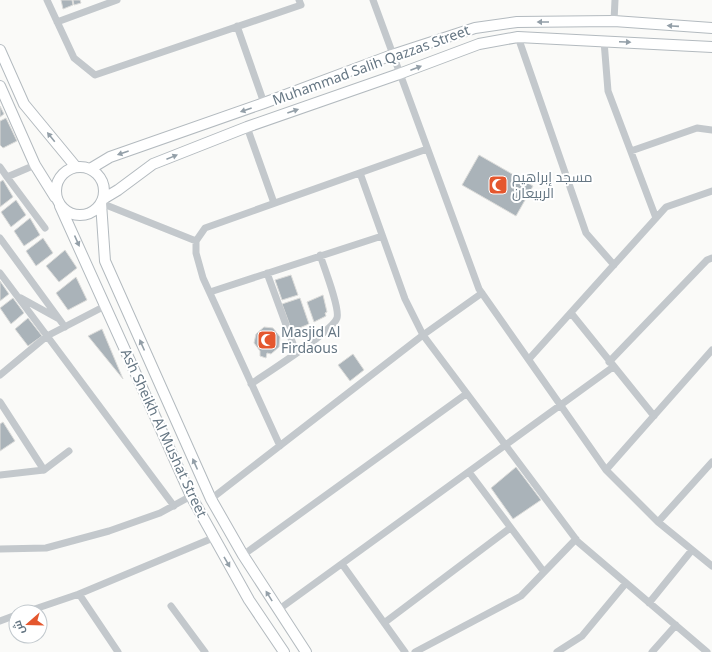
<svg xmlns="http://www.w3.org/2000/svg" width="712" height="652" font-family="'Noto Sans',Cairo,sans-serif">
  <rect width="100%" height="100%" fill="#fafaf8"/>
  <!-- building -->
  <path fill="#aab3b9" stroke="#dcdcda" d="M61 0H72L73 5 63 9Z
    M73 0H80L81 3 74 5Z
    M0 106 4 114 0 117Z
    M6 118 17 141 3 148 0 145V121Z
    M479 155 533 186 516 216 462 185Z
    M3 180 13 197 0 207V182Z
    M16 200 26 215 11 227 1 212Z
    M30 218 40 235 24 246 14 231Z
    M43 238 53 253 36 266 26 251Z
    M65 250 77 268 59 282 46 266Z
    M291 275 298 295 282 300 275 280Z
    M76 277 87 300 68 310 56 293Z
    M0 281 9 294 0 301Z
    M323 295 327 312 325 313 326 316 314 322 307 302Z
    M13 298 24 313 11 324 0 308Z
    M300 298 309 324 292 331 282 304Z
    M28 318 42 336 28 346 15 329Z
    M264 327 273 328 280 337 279 347 271 354 267 353 266 358 260 356V351L254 343 256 334Z
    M102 329 123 379 88 336Z
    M353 354 364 370 350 381 338 365Z
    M3 422 15 441 0 451V424Z
    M516 467 541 500 513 519 491 488Z"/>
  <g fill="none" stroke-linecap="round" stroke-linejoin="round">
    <defs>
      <path id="secondary" d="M0 50 24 104 76 167
        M0 86 35 165 55 197
        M56 191a24 24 0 1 1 48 0a24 24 0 1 1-48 0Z
        M90 169 110 157 264 103 392 55 475 28 517 22 614 21 712 28
        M103 199 118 190 153 164 247 127 399 74 479 44 518 37 712 47
        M101 203 105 261 211 499 243 555 306 652
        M60 206 191 496 249 600 284 652"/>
    </defs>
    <!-- secondary casing -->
    <use href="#secondary" stroke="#b3babf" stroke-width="12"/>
    <!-- street -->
    <path stroke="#c3c8cc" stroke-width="7" d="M47 0 74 58 95 75 301 5 299 0
      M373 0 479 289 606 470 658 522 712 566
      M614 21 615 0
      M57 22 117 0
      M237 26 264 103
      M518 37 586 233 614 265
      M604 41 608 91 656 218
      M247 127 274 203
      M631 151 697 128 712 130
      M0 167 7 177 35 165
      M360 173 405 299 423 335 578 542 707 652
      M7 177 45 228
      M101 203 196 241
      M0 238 65 327
      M0 273 174 506
      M267 273 296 352
      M210 292 382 236
      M21 298 59 319
      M571 313 654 416
      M529 359 666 207 712 191
      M609 362 707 260 712 258
      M0 375 47 336 105 306
      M251 384C267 373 332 332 337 318 340 308 324 267 320 255
      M0 402 44 470
      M280 446 203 278 196 253V241L205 228 427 149
      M606 470 712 350
      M469 472 544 572
      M0 475 44 470 69 451
      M211 499 423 335 482 293
      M658 522 712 462
      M0 549 46 548 109 531 160 513 191 496
      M243 555 466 394
      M342 564 405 652
      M79 594 118 652
      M649 603 692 550
      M171 606 205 652
      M278 610 613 367
      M26 612 79 594 213 538
      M0 621 16 615
      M384 623 510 528
      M415 652 521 596 576 539
      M557 652 582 636 626 583
      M652 652 676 625"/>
    <!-- secondary -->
    <use href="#secondary" stroke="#fff" stroke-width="10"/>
  </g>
  <!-- one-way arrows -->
  <defs><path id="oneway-solid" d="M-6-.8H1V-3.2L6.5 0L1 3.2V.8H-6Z"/></defs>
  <g fill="#939fa8">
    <use href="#oneway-solid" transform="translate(543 22) rotate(180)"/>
    <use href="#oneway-solid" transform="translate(673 26) rotate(-176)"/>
    <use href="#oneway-solid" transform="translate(625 42) rotate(3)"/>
    <use href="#oneway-solid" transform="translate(416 68) rotate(-21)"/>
    <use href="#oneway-solid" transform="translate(246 110) rotate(161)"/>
    <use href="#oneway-solid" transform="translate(293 111) rotate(-19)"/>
    <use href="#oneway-solid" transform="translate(51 137) rotate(-129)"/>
    <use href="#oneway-solid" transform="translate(123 153) rotate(161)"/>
    <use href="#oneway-solid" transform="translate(172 157) rotate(-22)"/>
    <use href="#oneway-solid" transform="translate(77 241) rotate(66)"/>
    <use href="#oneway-solid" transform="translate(142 345) rotate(-114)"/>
    <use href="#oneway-solid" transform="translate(195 464) rotate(-114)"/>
    <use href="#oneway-solid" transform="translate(227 562) rotate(60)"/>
    <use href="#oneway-solid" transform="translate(269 596) rotate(-122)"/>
  </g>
  <!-- icons -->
  <defs>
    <symbol id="mosque-square" viewBox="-11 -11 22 22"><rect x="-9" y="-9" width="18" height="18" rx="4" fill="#e4572e" stroke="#fff"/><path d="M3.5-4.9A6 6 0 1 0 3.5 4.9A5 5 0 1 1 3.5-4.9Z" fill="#fff"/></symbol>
  </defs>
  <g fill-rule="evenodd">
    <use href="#mosque-square" x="487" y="174" width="22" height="22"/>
    <use href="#mosque-square" x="256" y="329" width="22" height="22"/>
  </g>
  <g text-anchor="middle" stroke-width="4" stroke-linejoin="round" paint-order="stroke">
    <!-- street labels -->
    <g font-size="14" fill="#657683" stroke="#fff">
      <text transform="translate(371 65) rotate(-20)" y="5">Muhammad Salih Qazzas Street</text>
      <text transform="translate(164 433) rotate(65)" y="5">Ash Sheikh Al Mushat Street</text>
    </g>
    <!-- poi labels -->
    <g font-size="14" fill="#657683" stroke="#fff" text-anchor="start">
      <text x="512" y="182">مسجد إبراهيم<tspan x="512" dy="16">الربيعان</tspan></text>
      <text x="281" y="337">Masjid Al<tspan x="281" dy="16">Firdaous</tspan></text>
    </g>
  </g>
  <!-- north arrow -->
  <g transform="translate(28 624) rotate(250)"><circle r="19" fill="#ffffff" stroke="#c1c8cd"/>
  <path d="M0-3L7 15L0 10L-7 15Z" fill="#e4572e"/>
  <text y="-6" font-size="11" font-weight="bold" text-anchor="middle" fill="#657683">ش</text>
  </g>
</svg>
